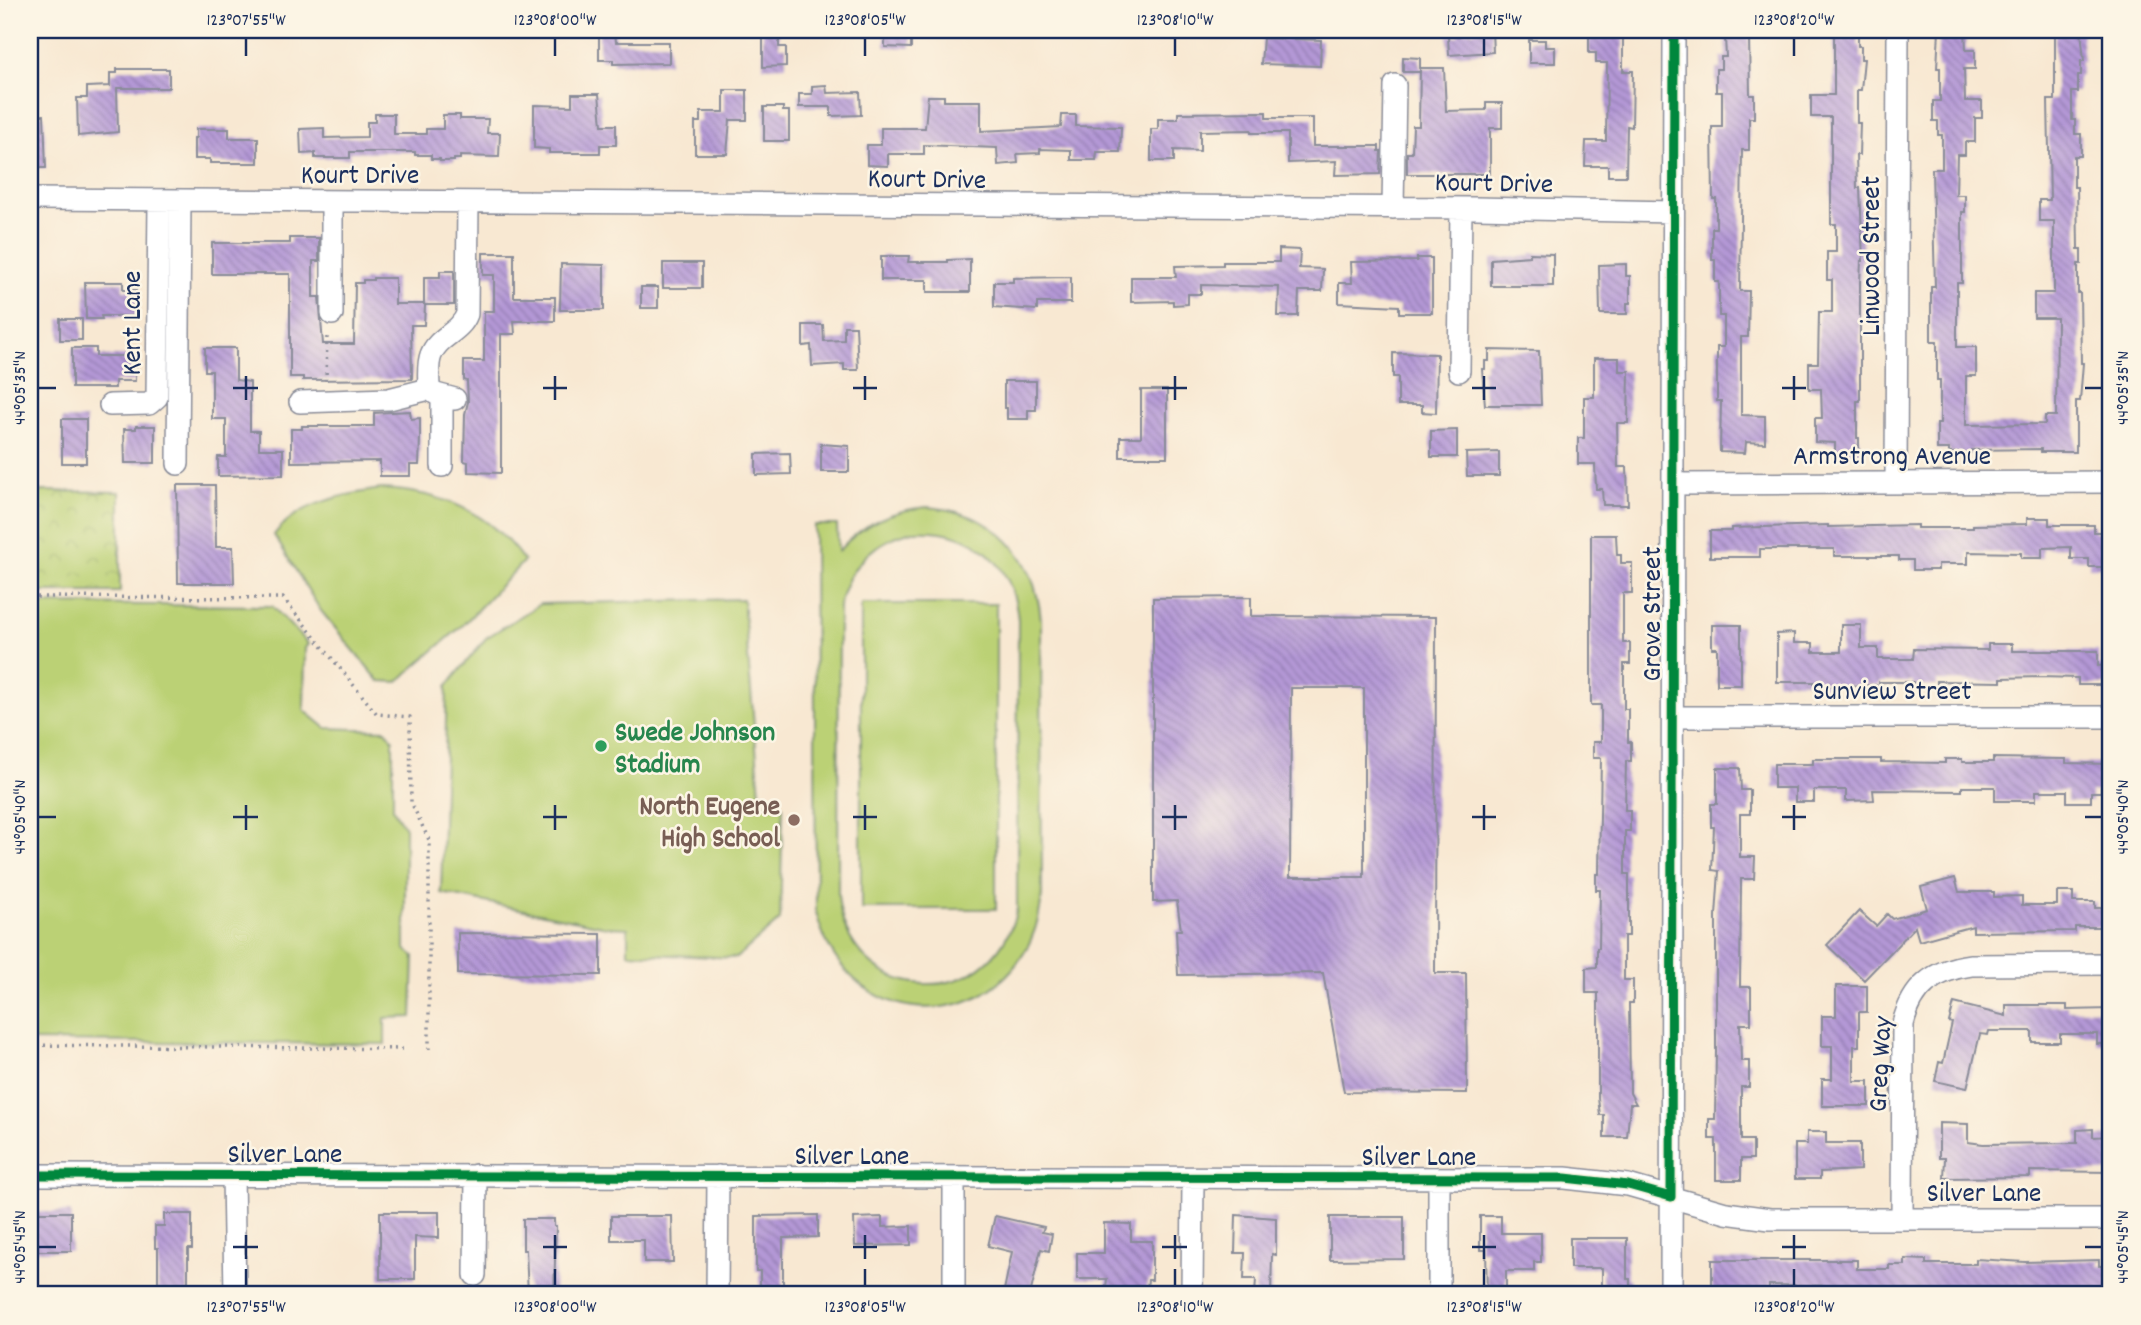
<svg xmlns="http://www.w3.org/2000/svg" width="2141" height="1325" font-family="Dekko,sans-serif">
  <defs>
    <pattern id="park-crowns" width="20" height="18" patternUnits="userSpaceOnUse" patternTransform="scale(1.75)"><rect width="20" height="18" fill="#bbd175"/><path d="M2 6a3 3 0 1 1 6 0M12 15a3 3 0 1 1 6 0" fill="none" stroke="#a0b468"/></pattern>
    <pattern id="building-back-hatch" width="6" height="6" patternUnits="userSpaceOnUse" patternTransform="scale(1.75)"><rect width="6" height="6" fill="#b498d6"/><path d="M-1 5l2 2M0 0l6 6M5-1l2 2" fill="none" stroke="#927cb1"/></pattern>
  </defs>
  <rect width="100%" height="100%" fill="#fcf5e5"/>
  <filter id="ink" filterUnits="userSpaceOnUse"><feTurbulence type="fractalNoise" baseFrequency=".0143" numOctaves="2"/><feDisplacementMap in="SourceGraphic" scale="14" xChannelSelector="R" yChannelSelector="G"/><feConvolveMatrix kernelMatrix="1 2 1 2 8 2 1 2 1" color-interpolation-filters="sRGB"/></filter>
  <filter id="wash" filterUnits="userSpaceOnUse"><feTurbulence type="fractalNoise" baseFrequency=".00686" numOctaves="4" result="noise"/><feDisplacementMap in="SourceGraphic" scale="28" xChannelSelector="R" yChannelSelector="G"/><feGaussianBlur stdDeviation="1.57" result="paint"/><feColorMatrix in="noise" values="0 0 0 0 0 0 0 0 0 0 0 0 0 0 0 0 0 1.4 0 .05"/><feComposite in="paint" operator="in"/></filter>
  <g filter="url(#wash)">
    <rect width="100%" height="100%" fill="#f8e8d2"/>
    <!-- grass -->
    <path fill="#bbd175" stroke="#6b806a" stroke-width="2" fill-rule="evenodd" d="M382 489C441 492 489 511 524 561L463 625 397 682 379 681 321 611 274 535C297 503 345 494 382 489Z
      M927 507C995 512 1035 553 1041 620L1042 895C1029 1035 850 1049 816 912L814 525H837L838 551C863 524 890 510 927 507ZM913 531C972 527 1013 561 1018 620L1017 909C991 1017 847 1005 838 895L839 606C848 566 873 541 913 531Z
      M743 599 761 805 783 806 780 920 736 958 628 953V928L607 927 441 893 447 686 486 638 540 604Z
      M30 604 272 606 308 644 305 648 304 710 326 728 386 730 393 740V809L405 828V949L414 956 412 1017 385 1018V1044L30 1041Z
      M861 604H996V909H861Z"/>
    <!-- park -->
    <path fill="url(#park-crowns)" stroke="#6b806a" stroke-width="2" d="M30 491 120 492V592H30Z"/>
    <g id="blocks">
      <!-- building -->
      <path fill="url(#building-back-hatch)" fill-rule="evenodd" d="M763 30H779V47H786V66L763 67Z
        M885 30H911V48L885 47Z
        M1492 30 1493 52 1449 55 1448 36H1459V32Z
        M1589 30H1620V33H1623V71H1633L1632 127 1627 126 1626 176H1608V166H1585L1586 141H1606L1607 63H1596V53H1589Z
        M1834 30H1858V46H1861V59H1864L1861 90H1857V123H1860L1859 155H1856L1857 188H1860L1863 261H1861L1860 282V401H1857V438H1859V453H1835V443L1815 442V418H1822L1821 389H1809V363H1818L1819 312H1832V280H1827V252H1836V224H1831V117H1811V95H1834Z
        M1939 30H1965L1966 50H1975V69H1964L1965 101H1982V118H1975V142H1965V155H1957L1956 195H1965V212H1962V283H1957V347H1976V376H1966V425L2045 424V416H2056L2057 318H2034V293H2054V221H2039V200H2050L2048 100H2055V30H2081L2084 61H2081V75H2078V92H2072V120H2075V134H2081V156H2074V187H2077L2078 249H2081V264H2078V293H2080L2081 363H2083L2080 401H2076V452H2041V449L1971 450V453H1949V449H1937V424H1940V380H1937V342H1931V287H1935L1932 169H1942V135H1938V121H1933V101H1940V68H1937Z
        M599 32H615L616 42H669V63L613 64V60H599Z
        M1725 37H1749L1750 95H1754V118H1749V150H1742L1740 291H1749L1748 337H1741V415L1765 416V443L1746 442 1745 453 1720 452 1721 401H1717V347H1724V316H1719V282H1715V260H1712V228H1716V199H1713L1712 127H1722V92H1716V69H1721V57H1726Z
        M1263 38 1321 40 1320 66 1261 64Z
        M1529 40H1545V47H1555V63H1529Z
        M1403 57 1420 58V72H1403Z
        M1420 68H1444L1446 111 1486 110V103H1502V128H1490V174H1407V153H1412L1413 126H1419Z
        M117 69H169V88H117L118 132 78 136 77 98H87V87L110 86V73H117Z
        M826 85 827 93 860 92 861 115 831 116V107H799V94H812V86Z
        M724 90H747V120H730L727 154H695V122H701V112H724Z
        M572 94H599L602 125H616V145H600V153H549V149L534 148V105L572 106Z
        M928 96H944V101H981V131L1061 127 1062 115H1076V126L1121 127 1120 152H1097L1096 160H1071V150L1040 149V153L1017 154 1018 163 998 165 997 148 924 145V154H888V166L867 165V145H881V128H925Z
        M764 107H783V111H789V141H764Z
        M1266 112V118H1313V146H1379V151H1381L1380 174 1335 175 1336 161 1288 163V133H1251V130L1200 131V151L1174 150V161H1151V129H1158V119H1178V113Z
        M375 114H394V134H426V129H443V115H460V119H488L487 133H500L499 157 460 156V159H454V161H440V159H431V155H415V152H350V158H315V153L301 154 300 129 324 128V138L367 137V122H375Z
        M30 115H44L46 168H30Z
        M196 129H229V138H258V163H210V159H194V138H196Z
        M290 238H319V261H313V297H319L323 344H354L355 283H363V280H373V278H395V304H424V277H440V271H454V305H425L424 325H411L412 379 303 380V377H290V274H212V243H290Z
        M1279 249 1300 250 1299 268 1323 269 1322 291H1299L1298 316H1278L1279 287 1201 285V294H1188V304L1173 305V301L1131 302V277H1176L1175 266 1223 265V262H1279Z
        M483 253H514V297H555V321H514L515 334H501V473L468 472V462L464 461 465 414 468 402 467 381 464 380V361H484V311H494V275H483Z
        M1530 253 1553 254V286H1491V259L1530 256Z
        M881 256H909L908 262H948V260L970 259V292H927V280H881Z
        M1417 258H1432V313H1399V306L1339 303V283H1352L1351 262 1417 261Z
        M663 263H702V288H663Z
        M561 264 604 265V310H560Z
        M1626 264V276H1630V303H1627V314H1600L1599 265Z
        M1071 277V303H1037V310L994 307V282H1013V278Z
        M85 282H123V290H136V316H101L102 319H86Z
        M641 287H658V308H641Z
        M60 319H82V340H60Z
        M803 325H823L824 341 844 340V326H856L858 370H844V364L812 366 811 345 803 346Z
        M72 348H96V356H135V381H115V388H72Z
        M205 348H236V380L250 382V431H259V449H283V475L218 476V457H226V419H212V371H205Z
        M1489 350 1539 351 1541 405H1485L1482 369H1485V361H1489Z
        M1393 353 1437 354 1436 413 1422 412V405H1398V377H1393Z
        M1594 358H1619V371H1629L1628 423H1617L1618 467H1627L1628 505H1603L1602 489H1596L1595 464H1578V438H1584V397H1594Z
        M1004 381H1036V410H1028V419H1007V408H1004Z
        M1141 390H1167V457H1120V437H1141Z
        M410 411 411 419 420 418V438L419 465H410V476H380V461L291 462V429H302V426H374V413Z
        M62 419H86V463H62Z
        M136 426H155V463H125L124 429H136Z
        M1457 430V457H1431V431Z
        M821 444 849 446V472H821Z
        M1499 452V476H1467L1466 453Z
        M790 453 791 474 756 475V454Z
        M177 485H215L216 547H233L234 583H178Z
        M2027 518H2049V525H2094V532H2111L2110 567H2089V559H2071V547L2042 548V558H2021V553L1968 552V564H1938V570H1913V560H1899V556H1834V549H1760V557H1710V531H1732V528L1828 525V527L1917 525V528H1973V525L2027 524Z
        M1591 535H1616L1617 555H1621V563H1632V593H1623V643H1630V664H1624V709H1628V742H1631V761H1626L1625 810H1630V831H1625V874H1629V936H1624V980H1633V1003H1629L1630 1093 1636 1104H1630L1627 1137H1604V1115H1600L1598 1098V993H1586V968L1597 967V948H1599L1600 890H1596V874H1599L1601 758H1593V742H1601V705H1591Z
        M1251 597V616L1436 617 1435 973H1466L1467 1093 1344 1092 1323 973 1178 975 1176 930H1181L1177 901 1153 902V598ZM1291 688H1364V877H1290Z
        M1712 625H1741V685H1717V648H1712Z
        M1841 625H1861V648H1878V659H1913L1914 649 1988 650V644H2012V651H2098V666L2111 665V685H2078V678L2040 677 2001 678V682L1937 681V686H1913V682H1879V685L1831 686H1815L1814 682H1777V634L1794 633V643H1813V652H1841Z
        M1993 758 2066 759V763L2111 764V788H2101V792H2091V802H2067V791H2036V801H1995V787H1962V791L1873 790 1874 800 1846 801V790H1814V802H1795V788H1774V764H1813V759H1881V762L1945 763V759H1962V762H1993Z
        M1717 768H1740L1741 790H1750V814H1740V857H1755L1754 879H1741L1740 987H1751V1024H1740L1741 1061H1749V1087H1741V1140H1753V1159H1741V1180H1716V1139H1709V1119H1715L1716 1052V916L1719 871 1712 870 1714 827H1711V804H1717Z
        M1955 878 1959 892H1994V897L2022 896V905H2057V892H2073V902H2095V908H2111V927H2075V931L1973 932V926L1919 941 1915 927 1864 980 1827 945 1859 911 1876 926 1887 914 1892 919 1927 909 1921 887Z
        M458 933 601 934V975L458 974Z
        M1836 986H1867V1012H1859V1046H1854V1081H1869V1106H1822V1079H1832V1046H1822V1016H1836Z
        M1954 1003 2006 1016V1005H2067V1010L2111 1009V1044H2097V1034H2060V1042H2032V1031H1989L1988 1035 1980 1034 1967 1088 1935 1081 1939 1062 1943 1063 1952 1023 1949 1022Z
        M1939 1123 1968 1124V1142L1983 1144 2077 1143V1130L2093 1129V1137L2111 1136V1172L2030 1171V1177L1944 1178 1945 1158H1939Z
        M1807 1132H1826V1143H1860V1170L1820 1172V1179H1795V1144H1807Z
        M30 1212H71V1251H30Z
        M380 1212H439V1238L415 1237V1279H380Z
        M164 1214H192V1249H188V1295H158V1248H155V1226H164Z
        M818 1215V1237L783 1238V1295H760V1271H756V1216Z
        M1236 1215 1276 1218V1255L1272 1254 1271 1295H1255L1256 1279H1244L1245 1253H1235Z
        M611 1216H672L673 1262H644V1240H611Z
        M995 1216 1044 1227 1042 1232 1052 1234 1049 1251 1041 1249 1030 1295H1003L1012 1252 988 1246Z
        M1480 1216H1501V1233H1541V1262H1534V1271H1506V1295H1487L1486 1250H1480Z
        M882 1217V1227L911 1226V1245L855 1246 854 1218Z
        M1330 1217H1404V1259L1330 1260Z
        M523 1219H554V1226H556L554 1295H528L526 1250H523Z
        M1104 1223 1131 1224V1241H1152V1280H1148L1146 1295H1105L1107 1279H1077V1253H1104Z
        M1570 1238H1627V1279H1630V1295H1602V1268H1570Z
        M1905 1259 1926 1260V1264H1976V1259L2025 1262 2099 1260V1266H2111V1295H2043V1292L1832 1295V1286L1769 1285V1295H1712V1260H1857V1269H1889V1265H1905Z"/>
    </g>
  </g>
  <g filter="url(#ink)">
    <use href="#blocks" fill-opacity="0" stroke="#8a8c98" stroke-width="2"/>
    <g fill="none" stroke-linecap="round" stroke-linejoin="round">
      <defs>
        <path id="minor" d="M30 199 1476 208 1673 212
          M332 201V314
          M1393 208 1395 85
          M1459 371 1461 208
          M442 396V466
          M455 399 436 394 429 389C429 378 427 365 431 355 438 336 460 333 467 314L468 202
          M300 402 389 399 429 389
          M110 405 149 404 157 397 159 200
          M178 464 180 200
          M1896 482 1898 30
          M1673 484 2111 482
          M1673 717H2111
          M30 1175 1565 1178 1628 1185 1726 1213 1770 1219H2111
          M233 1175 235 1295
          M954 1177V1295
          M1439 1178V1295
          M1902 1218 1903 1024C1912 987 1934 970 1971 965L2111 964
          M475 1275 476 1175
          M717 1295 718 1176
          M1192 1295 1193 1178
          M1671 1295 1674 30"/>
      </defs>
      <!-- minor casing -->
      <use href="#minor" stroke="#8a8c98" stroke-width="24"/>
      <!-- path -->
      <path stroke="#8a8c98" stroke-width="3.5" stroke-dasharray="2 5" stroke-linecap="butt" d="M326 381 327 333
        M30 597 283 598 377 714 410 717 411 802 429 840V1049
        M30 1045 407 1049"/>
      <!-- minor -->
      <use href="#minor" stroke="#fff" stroke-width="21"/>
      <defs>
        <path id="cycleway" d="M30 1175 1565 1178 1628 1185 1671 1197 1674 30"/>
      </defs>
      <!-- cycleway casing -->
      <use href="#cycleway" stroke="#fcf5e5" stroke-width="13"/>
      <!-- cycleway -->
      <use href="#cycleway" stroke="#00873e" stroke-width="9"/>
    </g>
  </g>
  <!-- ticks -->
  <path fill="none" stroke="#1b2f5e" stroke-width="2.5" d="M246 38V56M555 38V56M865 38V56M1175 38V56M1484 38V56M1794 38V56M246 376V400M555 376V400M865 376V400M1175 376V400M1484 376V400M1794 376V400M38 388H56M233 388H258M543 388H567M853 388H877M1162 388H1187M1472 388H1496M1782 388H1806M2085 388H2102M246 805V830M555 805V830M865 805V830M1175 805V830M1484 805V830M1794 805V830M38 817H56M233 817H258M543 817H567M853 817H877M1162 817H1187M1472 817H1496M1782 817H1806M2085 817H2102M246 1235V1259M555 1235V1259M865 1235V1259M1175 1235V1259M1484 1235V1259M1794 1235V1259M38 1247H56M233 1247H258M543 1247H567M853 1247H877M1162 1247H1187M1472 1247H1496M1782 1247H1806M2085 1247H2102M246 1269V1286M555 1269V1286M865 1269V1286M1175 1269V1286M1484 1269V1286M1794 1269V1286"/>
  <!-- markers -->
  <circle fill="#2e9e5b" stroke="#fcf5e5" stroke-width="2.5" cx="601" cy="746" r="7"/>
  <circle fill="#8d6e63" stroke="#fcf5e5" stroke-width="2.5" cx="794" cy="820" r="7"/>
  <g text-anchor="middle" stroke-width="5" stroke-linejoin="round" paint-order="stroke">
    <!-- street labels -->
    <g font-size="28" fill="#1b2f5e" stroke="#fcf5e5">
      <text x="360" y="183">Kourt Drive</text>
      <text transform="translate(927 177) rotate(1)" y="10">Kourt Drive</text>
      <text transform="translate(1494 181) rotate(1)" y="10">Kourt Drive</text>
      <text transform="translate(1869 256) rotate(-90)" y="10">Linwood Street</text>
      <text transform="translate(130 323) rotate(-90)" y="10">Kent Lane</text>
      <text x="1892" y="464">Armstrong Avenue</text>
      <text transform="translate(1650 614) rotate(-90)" y="10">Grove Street</text>
      <text x="1892" y="699">Sunview Street</text>
      <text transform="translate(1878 1064) rotate(-87)" y="10">Greg Way</text>
      <text x="285" y="1162">Silver Lane</text>
      <text x="852" y="1164">Silver Lane</text>
      <text x="1419" y="1165">Silver Lane</text>
      <text x="1984" y="1201">Silver Lane</text>
    </g>
    <!-- leisure labels -->
    <g font-size="28" font-weight="bold" fill="#27864d" stroke="#fcf5e5" text-anchor="start">
      <text x="615" y="740">Swede Johnson<tspan x="615" dy="32">Stadium</tspan></text>
    </g>
    <!-- education labels -->
    <g font-size="28" font-weight="bold" fill="#785e54" stroke="#fcf5e5" text-anchor="end">
      <text x="780" y="814">North Eugene<tspan x="780" dy="32">High School</tspan></text>
    </g>
  </g>
  <!-- margin -->
  <rect width="2141" height="1325" fill="none" stroke="#fcf5e5" stroke-width="77"/>
  <rect x="38" y="38" width="2064" height="1248" fill="none" stroke="#1b2f5e" stroke-width="2.5"/>
  <g font-size="18" text-anchor="middle" fill="#1b2f5e">
    <text x="246" y="25">123°07'55"W</text>
    <text x="555" y="25">123°08'00"W</text>
    <text x="865" y="25">123°08'05"W</text>
    <text x="1175" y="25">123°08'10"W</text>
    <text x="1484" y="25">123°08'15"W</text>
    <text x="1794" y="25">123°08'20"W</text>
    <text transform="translate(2122 388) rotate(-90)" y="6">44°05'35"N</text>
    <text transform="translate(19 388) rotate(-90)" y="6">44°05'35"N</text>
    <text transform="translate(2122 817) rotate(-90)" y="6">44°05'40"N</text>
    <text transform="translate(19 817) rotate(-90)" y="6">44°05'40"N</text>
    <text transform="translate(2122 1247) rotate(-90)" y="6">44°05'45"N</text>
    <text transform="translate(19 1247) rotate(-90)" y="6">44°05'45"N</text>
    <text x="246" y="1312">123°07'55"W</text>
    <text x="555" y="1312">123°08'00"W</text>
    <text x="865" y="1312">123°08'05"W</text>
    <text x="1175" y="1312">123°08'10"W</text>
    <text x="1484" y="1312">123°08'15"W</text>
    <text x="1794" y="1312">123°08'20"W</text>
  </g>
</svg>
